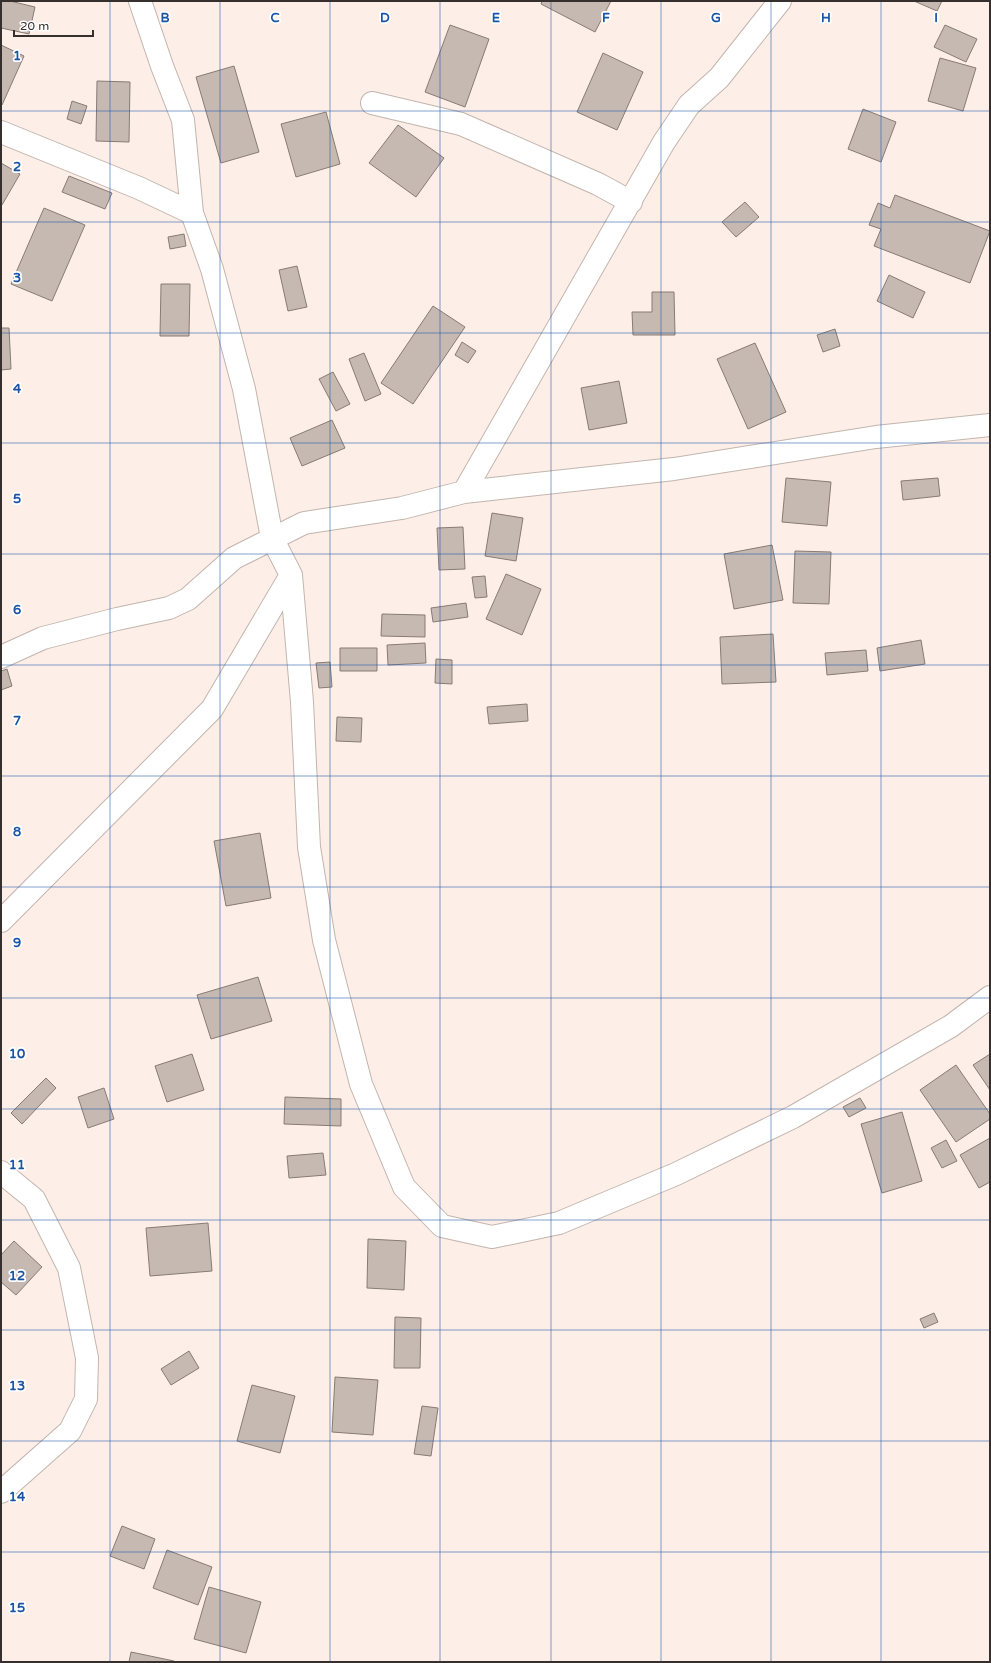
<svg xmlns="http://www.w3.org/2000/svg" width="991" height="1663" font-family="'Varela Round',sans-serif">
  <rect width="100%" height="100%" fill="#fdefe8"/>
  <!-- building -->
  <path fill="#c6b9b2" stroke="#877b75" d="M1 1H10L35 7 29 34 1 28Z
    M542 1H611L595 32 541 4Z
    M914 1H942L937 11Z
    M450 25 489 39 465 107 425 92Z
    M945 25 977 39 966 62 934 47Z
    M1 45 24 56 2 105 1 104Z
    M603 53 643 72 617 130 577 112Z
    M940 58 976 68 963 111 928 101Z
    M234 66 259 152 221 163 196 77Z
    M97 81 130 82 129 142 96 141Z
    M72 101 87 106 81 124 67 119Z
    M863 109 896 122 881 162 848 149Z
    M326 112 340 164 296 177 281 124Z
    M398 125 444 158 416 197 369 163Z
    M1 163 20 174 2 205 1 204Z
    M69 176 112 193 105 209 62 192Z
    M895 195 990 231 970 283 874 246 881 229 869 225 878 203 890 208Z
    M745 202 759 217 736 237 722 222Z
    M44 208 85 225 52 301 11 284Z
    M184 234 186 246 170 249 168 237Z
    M297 266 307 307 288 311 279 270Z
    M889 275 925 292 913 318 877 301Z
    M161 284H190L189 336H160Z
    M652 292H674L675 335H633L632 312H652Z
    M433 306 465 327 413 404 381 383Z
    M1 328H9L11 369 1 370Z
    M835 329 840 346 823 352 817 335Z
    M462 342 476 351 468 363 455 355Z
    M755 343 786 412 748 429 717 359Z
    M364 353 381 394 365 401 349 359Z
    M333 372 350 404 336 411 319 379Z
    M619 381 627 423 589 430 581 388Z
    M332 420 345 448 302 466 290 438Z
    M786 478 831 482 827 526 782 522Z
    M938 478 940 496 903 500 901 481Z
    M492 513 523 518 516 561 485 556Z
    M463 527 465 569 439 570 437 528Z
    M772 545 783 600 734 609 724 554Z
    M795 551 831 552 829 604 793 603Z
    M506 574 541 589 522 635 486 619Z
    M485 576 487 597 475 598 472 577Z
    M466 603 468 617 433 622 431 608Z
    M382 614 425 615V637L381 636Z
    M773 634 776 682 722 684 720 637Z
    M921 640 925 664 880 671 877 648Z
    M425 643 426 663 388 665 387 645Z
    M340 648H377V671H340Z
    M866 650 868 671 827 675 825 653Z
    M436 659 452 660V684L435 683Z
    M330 662 332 687 319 688 316 663Z
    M7 669 12 686 1 690V671Z
    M527 704 528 721 489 724 487 707Z
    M337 717 362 718 361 742 336 741Z
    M260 833 271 898 226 906 214 841Z
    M258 977 272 1021 211 1039 197 995Z
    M192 1054 204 1090 167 1102 155 1066Z
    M990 1054V1090L973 1065Z
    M956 1065 990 1114V1119L956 1142 920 1090Z
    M46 1078 56 1088 22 1124 11 1113Z
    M104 1088 114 1119 88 1128 78 1097Z
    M285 1097 341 1099V1126L284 1124Z
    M860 1098 866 1108 849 1117 843 1107Z
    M902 1112 922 1181 882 1193 861 1124Z
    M990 1138V1182L979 1188 960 1155Z
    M946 1140 957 1161 942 1168 931 1148Z
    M323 1153 326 1175 289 1178 287 1156Z
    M208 1223 212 1271 150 1276 146 1228Z
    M368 1239 406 1241 404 1290 367 1288Z
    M14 1241 42 1267 16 1295 1 1282V1255Z
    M934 1313 938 1322 924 1328 920 1319Z
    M395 1317 421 1318 420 1368H394Z
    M189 1351 199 1368 171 1385 161 1369Z
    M335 1377 378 1380 373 1435 332 1432Z
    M252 1385 295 1396 280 1453 237 1441Z
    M422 1406 438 1408 431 1456 414 1454Z
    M122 1526 155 1539 144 1569 110 1556Z
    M167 1550 212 1567 198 1605 153 1588Z
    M209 1587 261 1602 246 1653 194 1639Z
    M131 1652 174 1661V1662H129Z"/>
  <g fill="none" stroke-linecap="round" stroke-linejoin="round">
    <defs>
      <path id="minor" d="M372 103 461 124 598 184 631 202
        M1 132 139 188 192 213 183 120 162 66 140 1
        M192 213 212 269 244 389 272 538 291 575 302 702 309 847 324 940 361 1084 404 1187 442 1226 492 1237 559 1223 676 1174 793 1117 951 1026 990 997
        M464 492 664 142 689 105 719 78 780 1
        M1 657 43 638 117 619 169 608 188 599 234 558 304 523 402 508 464 492 674 469 876 437 990 425
        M1 921 212 709 291 575
        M1 1172 34 1199 69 1268 87 1358 86 1399 70 1431 1 1492"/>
    </defs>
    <!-- minor casing -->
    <use href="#minor" stroke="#c2b5ae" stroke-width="24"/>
    <!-- minor -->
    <use href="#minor" stroke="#fff" stroke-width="22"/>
  </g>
  <!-- grid -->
  <path fill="none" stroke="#1a54a5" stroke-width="1" stroke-opacity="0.55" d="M110 1V1662M220 1V1662M330 1V1662M440 1V1662M551 1V1662M661 1V1662M771 1V1662M881 1V1662M1 111H990M1 222H990M1 333H990M1 443H990M1 554H990M1 665H990M1 776H990M1 887H990M1 998H990M1 1109H990M1 1220H990M1 1330H990M1 1441H990M1 1552H990"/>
  <g font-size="13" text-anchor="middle" font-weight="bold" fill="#1a54a5" stroke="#fff" stroke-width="3.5" stroke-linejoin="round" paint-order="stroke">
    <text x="165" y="22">B</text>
    <text x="275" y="22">C</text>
    <text x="385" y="22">D</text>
    <text x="496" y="22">E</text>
    <text x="606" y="22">F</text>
    <text x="716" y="22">G</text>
    <text x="826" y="22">H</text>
    <text x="936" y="22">I</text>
    <text x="17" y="60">1</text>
    <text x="17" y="171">2</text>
    <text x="17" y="282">3</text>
    <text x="17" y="393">4</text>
    <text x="17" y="503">5</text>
    <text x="17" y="614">6</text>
    <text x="17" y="725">7</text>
    <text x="17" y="836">8</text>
    <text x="17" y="947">9</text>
    <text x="17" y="1058">10</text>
    <text x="17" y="1169">11</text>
    <text x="17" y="1280">12</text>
    <text x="17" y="1390">13</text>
    <text x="17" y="1501">14</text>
    <text x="17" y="1612">15</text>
  </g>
  <!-- border -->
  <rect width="991" height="1663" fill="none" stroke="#35302d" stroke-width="4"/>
  <!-- scale -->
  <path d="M14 30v6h79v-6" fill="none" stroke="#35302d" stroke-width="2"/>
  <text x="20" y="30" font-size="12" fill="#35302d" stroke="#ffffff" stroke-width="3" paint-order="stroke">20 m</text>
</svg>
